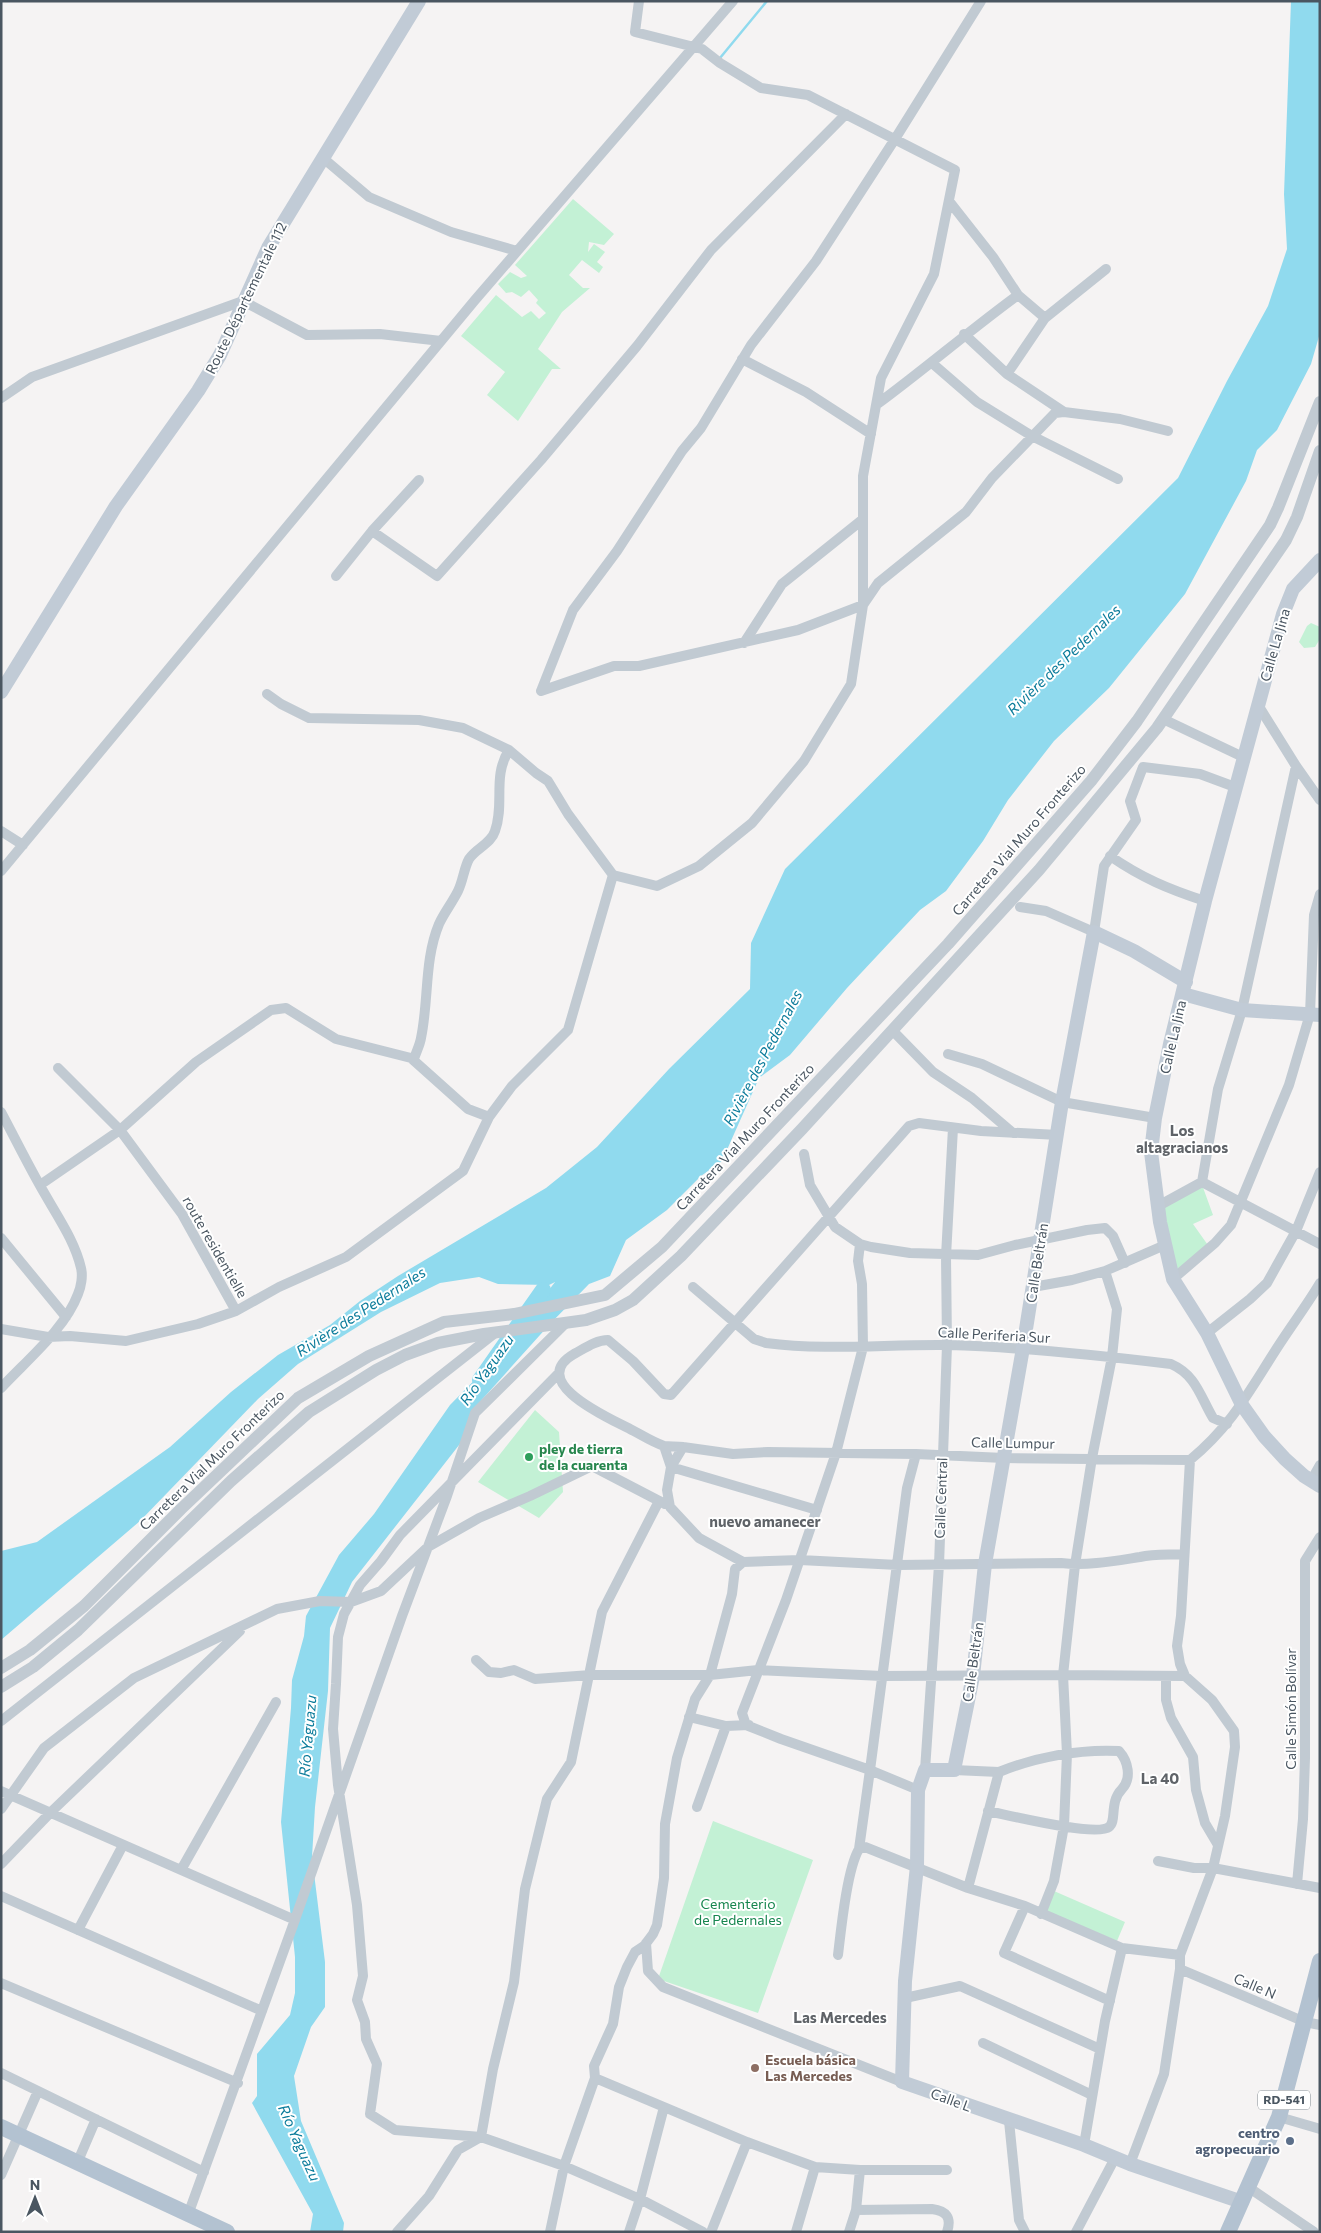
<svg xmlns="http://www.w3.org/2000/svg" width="1321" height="2233" font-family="Commissioner,sans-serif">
  <rect width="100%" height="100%" fill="#f5f3f3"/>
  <!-- green -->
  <path fill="#c3f1d5" d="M573 199 614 234 604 245 589 242 588 252 594 244 605 252 597 262 603 267 599 273 582 260 569 275 583 288H590L562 312 538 349 561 369H552L518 421 487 395 505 372 461 336 496 295 522 317 531 311 539 319 546 313 536 303 538 300 529 290 521 297 512 292 506 293 498 284 510 272 521 278 527 276 515 265Z
    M1311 623 1320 627V639L1315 647 1304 648 1299 642 1307 626Z
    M1201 1182 1213 1215 1193 1224 1210 1248 1177 1276 1160 1205Z
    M535 1410 559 1432 563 1492 539 1518 478 1482Z
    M713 1821 813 1860 758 2013 658 1979Z
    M1054 1891 1125 1922 1117 1941 1046 1911Z"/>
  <!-- water -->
  <path fill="#90daee" d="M1291 1H1320V333L1311 364 1277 430 1257 450 1246 481 1185 594 1109 688 1054 741 1008 800 983 841 946 891 920 910 847 988 790 1055 759 1078 722 1161 701 1176 667 1210 626 1240 610 1276 589 1284 549 1325 478 1404 463 1440 352 1582 330 1628 328 1691 315 1807 312 1857 325 1962V2007L311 2027 294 2076 301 2121 344 2223 343 2232H310L313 2214 252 2103 257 2096V2054L290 2015 295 1993V1957L281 1822 291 1708 292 1680 304 1636 306 1616 339 1555 374 1514 450 1405 501 1353 555 1282 549 1285 498 1284 479 1277 440 1283 381 1312 298 1364 258 1399 140 1521 1 1640V1551L37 1542 170 1447 231 1392 278 1355 330 1325 360 1301 398 1276 546 1188 597 1147 669 1069 750 989 751 943 785 869 1178 478 1227 381 1268 306 1287 249 1284 194Z"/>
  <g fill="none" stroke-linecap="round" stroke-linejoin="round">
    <!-- stream -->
    <path stroke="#90daee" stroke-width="2.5" d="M720 58 767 1"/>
    <!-- river -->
    <path stroke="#90daee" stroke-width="16" d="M480 1380 543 1290"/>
    <!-- minor -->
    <path stroke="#c1cad2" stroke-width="10" d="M323 158 369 197 451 232 517 251
      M949 201 993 257 1018 295 1045 318
      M964 334 1007 374 1064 412
      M742 359 806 392 871 434
      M932 363 977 402 1032 436 1118 479
      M1007 374 1045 318 1106 269
      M1 398 32 377 243 301 307 335 380 334 441 341
      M876 405C925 369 970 330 1018 295
      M372 531 437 576 541 460 637 346 711 250 846 114
      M336 576 372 531 419 480
      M744 643 782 584 862 520
      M541 691 573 610 617 551 682 451 701 428 751 345 816 261 895 139 981 1
      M541 691 614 666H639L798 630 863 605 878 583 966 512 992 478 1055 413 1064 412 1120 419 1168 431
      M267 694 281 704 309 718 419 720 463 728 509 750 536 773 548 781 568 814 613 875 657 886 699 866 752 823 804 761 851 684 863 605V476L881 378 934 274 955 170 808 95 761 88 720 63 702 49 635 32 639 1
      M1258 705 1296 766 1320 800
      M1163 719 1243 757
      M1 831 23 845
      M1110 856C1142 878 1168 889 1205 901
      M1 871 475 300 733 1
      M1020 907 1046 911 1094 932 1104 866 1136 820 1130 801 1143 767 1200 774 1235 787
      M893 1031 933 1072 972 1098 1013 1133
      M948 1054 982 1064 1062 1102 1155 1118
      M414 1059C416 1052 420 1045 421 1038 429 1000 424 960 439 924 444 913 452 903 458 891 463 881 464 868 469 859 476 848 491 844 495 831 505 803 492 777 509 750
      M58 1068 120 1130 196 1062 271 1010 286 1008 336 1039 411 1058 468 1109 489 1117
      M1 1112C16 1140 30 1169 46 1196 59 1219 75 1242 81 1268 83 1276 81 1287 78 1294 65 1329 27 1360 1 1388
      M804 1154 810 1185 835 1227 860 1244 871 1247 910 1253 978 1255 1015 1245 1087 1230 1105 1228 1113 1236 1125 1263
      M1202 1182 1320 1244
      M40 1185 120 1130 182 1214 236 1311
      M1160 1205 1202 1182 1218 1089 1242 1010 1296 766
      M1 1238 66 1317
      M1173 1279 1215 1243 1231 1225 1289 1085 1310 1014 1314 915 1320 894
      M693 1287 754 1339 766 1343C826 1351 887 1344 948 1345 1023 1347 1097 1355 1171 1364 1196 1375 1200 1396 1213 1418L1227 1424
      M1033 1287 1072 1280 1105 1271 1165 1245
      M1 1329 48 1337 70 1336 126 1341 198 1324 236 1311 279 1287 346 1257 463 1171 489 1117 512 1086 568 1030 613 875
      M1207 1333 1250 1299 1267 1283 1296 1231 1320 1172
      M559 1373 400 1535 381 1561 360 1585 344 1614 338 1637 336 1684 333 1729 338 1785 357 1905 363 1976 357 2000 365 2022 366 2039 377 2064 370 2114 395 2130 481 2137 564 2166 640 2199 703 2232
      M664 1446 671 1467 817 1510
      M683 1447C677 1446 670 1447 664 1446 652 1442 640 1434 630 1429 609 1418 526 1382 574 1354 585 1348 596 1340 608 1340L633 1361 664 1394 671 1395 909 1126 919 1123 981 1131 1058 1135
      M916 1454 907 1488 870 1770 918 1790
      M1311 1481 1320 1465
      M1184 1554C1169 1555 1154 1554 1140 1557 1114 1561 1088 1566 1061 1563L898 1565 800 1560 743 1562 699 1538 670 1507 667 1490 671 1467 683 1447 733 1454 768 1452 916 1454 1004 1458 1190 1460
      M476 1660 489 1672 501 1673 514 1670 535 1679 591 1675H710L758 1670 882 1676 1063 1675 1185 1676
      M1166 1676V1700L1171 1718 1193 1757 1196 1790 1205 1823 1218 1845
      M689 1717 726 1726 749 1725
      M1 1721 495 1333
      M925 1770 939 1565 947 1345 946 1256 953 1128
      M954 1770 999 1772
      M1 1791 295 1920
      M697 1807 726 1726
      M1 1809 44 1748 134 1678 277 1609 320 1601 351 1602 381 1591 428 1547 479 1518 530 1496 592 1466 665 1504
      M859 1849 870 1770 781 1739 746 1725 742 1713 786 1600 836 1453 863 1347 862 1284 858 1261 860 1244
      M1158 1861 1194 1868H1213L1320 1888
      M1 1864 51 1812 240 1631
      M181 1870 276 1702
      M1297 1884 1303 1819 1305 1758V1561L1320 1537
      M968 1888 999 1772C1036 1757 1079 1749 1119 1751 1128 1761 1132 1778 1122 1789 1109 1802 1117 1821 1109 1827 1096 1837 1008 1815 988 1811
      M1 1896 262 2011
      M1025 1906 1004 1953 1110 2001
      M1041 1914 1054 1881 1064 1826 1067 1754 1063 1675 1075 1565 1092 1458 1112 1357 1117 1309 1105 1271
      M78 1930 123 1845
      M646 1943 648 1971 663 1987 902 2082
      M838 1955C841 1930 847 1869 859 1849L865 1847 968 1888 1025 1906 1122 1948 1180 1955
      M1180 1969 1305 2022 1320 2025
      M1 1983 238 2083
      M905 1998 960 1986 1100 2049
      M983 2043 1092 2095
      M1 2073 204 2172
      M595 2078 664 2107 640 2199 629 2232
      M664 2107 747 2142 815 2167 796 2232
      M1279 2117 1320 2129
      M1009 2121 1019 2220 1025 2232
      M1084 2145 1105 2021 1122 1948
      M78 2161 96 2119
      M1130 2164 1164 2074 1180 1969V1955L1213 1868 1225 1816 1235 1747 1234 1731 1212 1700 1185 1676 1180 1664 1177 1646 1181 1616 1190 1460C1232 1425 1248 1393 1277 1348 1291 1326 1307 1305 1320 1283
      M815 2167 860 2170H947
      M1 2175 38 2091
      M1248 2187 1314 2232
      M856 2210 860 2170
      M189 2212 292 1928 402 1616 447 1496 475 1413 565 1324
      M397 2232 429 2196 458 2150 481 2137 493 2069 514 1982 525 1889 547 1799 571 1762 602 1612 659 1501
      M550 2232 564 2166 595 2078 594 2066 613 2024 619 1987 627 1967 635 1952 644 1946 653 1934 657 1925 664 1878 665 1824 677 1758 695 1699 710 1675 732 1594 735 1569 743 1562
      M711 2232 747 2142
      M849 2232 856 2210 932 2209C946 2211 952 2217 947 2232
      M1076 2232 1115 2158"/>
    <!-- tertiary -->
    <path stroke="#c1cad2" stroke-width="12" d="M1 1668 30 1650 84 1606 181 1509 298 1398 369 1356 444 1322 514 1314 605 1295 662 1247 948 944 1091 781 1137 721 1270 525 1278 508 1320 402
      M1 1687 33 1667 78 1630 231 1481 309 1412 376 1370 405 1355 438 1343 484 1334 586 1320 615 1310 633 1300 681 1256 802 1129 1039 870 1157 728 1286 540 1297 517 1320 451"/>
    <!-- secondary -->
    <path stroke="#c1cbd6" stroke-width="14" d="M1320 560 1293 589 1283 614 1205 901 1170 1044 1155 1118 1151 1152 1160 1222 1173 1279 1207 1333 1242 1405 1264 1436 1285 1459 1304 1476 1320 1486
      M1 692 116 506 198 391 220 355 268 248 419 1
      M1186 982 1134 951 1094 932 1062 1102 1023 1348 985 1564 973 1676 954 1770H925L918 1790 917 1866 905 1981 902 2082 1084 2145 1130 2164 1242 2202
      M1183 994 1242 1010 1320 1015"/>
    <!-- primary -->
    <path stroke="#b3c2d1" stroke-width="16" d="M1 2127 227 2232
      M1228 2232 1279 2117 1320 1961"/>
  </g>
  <!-- markers -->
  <circle fill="#2e9e5b" stroke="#fff" stroke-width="2" cx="529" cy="1457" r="5"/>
  <circle fill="#8d6e63" stroke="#fff" stroke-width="2" cx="755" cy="2068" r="5"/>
  <circle fill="#5c6f8a" stroke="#fff" stroke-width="2" cx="1290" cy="2141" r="5"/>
  <g text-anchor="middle" stroke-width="4" stroke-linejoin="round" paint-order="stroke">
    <!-- shield labels -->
    <rect fill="#fff" stroke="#808990" stroke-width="1" x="1258" y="2090.5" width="52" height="19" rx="4"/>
    <g font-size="12" font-weight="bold" fill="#4a5661">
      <text x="1284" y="2104">RD-541</text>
    </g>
    <!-- street labels -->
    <g font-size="14" fill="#4a5661" stroke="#fff">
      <text transform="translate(246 298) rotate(-64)" y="5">Route Départementale 112</text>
      <text transform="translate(1275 645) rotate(-74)" y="5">Calle La Jina</text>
      <text transform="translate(1019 840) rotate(-49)" y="5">Carretera Vial Muro Fronterizo</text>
      <text transform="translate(1173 1037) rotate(-77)" y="5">Calle La Jina</text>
      <text transform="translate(745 1137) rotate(-47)" y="5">Carretera Vial Muro Fronterizo</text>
      <text transform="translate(215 1247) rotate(60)" y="5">route residentielle</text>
      <text transform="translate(1037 1263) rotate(-81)" y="5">Calle Beltrán</text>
      <text transform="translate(994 1335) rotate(3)" y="5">Calle Periferia Sur</text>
      <text transform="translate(1013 1443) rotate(1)" y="5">Calle Lumpur</text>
      <text transform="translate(212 1460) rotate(-44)" y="5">Carretera Vial Muro Fronterizo</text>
      <text transform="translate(941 1498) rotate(-88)" y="5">Calle Central</text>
      <text transform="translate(973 1662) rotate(-82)" y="5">Calle Beltrán</text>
      <text transform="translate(1291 1709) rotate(-90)" y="5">Calle Simón Bolívar</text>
      <text transform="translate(1255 1986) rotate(23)" y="5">Calle N</text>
      <text transform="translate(951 2100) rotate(20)" y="5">Calle L</text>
    </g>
    <!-- leisure labels -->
    <g font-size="14" font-weight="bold" fill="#27864d" stroke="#fff" text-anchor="start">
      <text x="539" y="1454">pley de tierra<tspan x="539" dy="16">de la cuarenta</tspan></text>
    </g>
    <!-- park labels -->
    <g font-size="14" fill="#17864f" stroke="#fff">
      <text x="738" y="1909">Cementerio<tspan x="738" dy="16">de Pedernales</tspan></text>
    </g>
    <!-- education labels -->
    <g font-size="14" font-weight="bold" fill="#785e54" stroke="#fff" text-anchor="start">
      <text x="765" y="2065">Escuela básica<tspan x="765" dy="16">Las Mercedes</tspan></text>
    </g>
    <!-- service labels -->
    <g font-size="14" font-weight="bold" fill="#4e5e75" stroke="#fff" text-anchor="end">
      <text x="1280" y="2138">centro<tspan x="1280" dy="16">agropecuario</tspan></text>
    </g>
    <!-- water labels -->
    <g font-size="15" font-style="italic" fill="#0c7c9b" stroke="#fff">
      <text transform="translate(1064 660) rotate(-44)" y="5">Rivière des Pedernales</text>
      <text transform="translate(763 1058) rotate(-62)" y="5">Rivière des Pedernales</text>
      <text transform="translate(361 1312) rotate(-33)" y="5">Rivière des Pedernales</text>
      <text transform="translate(487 1370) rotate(-55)" y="5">Río Yaguazu</text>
      <text transform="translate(308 1736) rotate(-85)" y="5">Río Yaguazu</text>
      <text transform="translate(299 2143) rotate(66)" y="5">Río Yaguazu</text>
    </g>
    <!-- neighbourhood labels -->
    <g font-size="15" font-weight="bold" fill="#5f6368" stroke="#fff">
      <text x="1182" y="1136">Los<tspan x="1182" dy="17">altagracianos</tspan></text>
      <text x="765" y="1527">nuevo amanecer</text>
      <text x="1160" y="1784">La 40</text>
      <text x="840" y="2023">Las Mercedes</text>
    </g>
  </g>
  <!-- border -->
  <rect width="1321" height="2233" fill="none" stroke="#4a5661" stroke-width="5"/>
  <!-- north arrow -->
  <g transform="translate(35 2198)" stroke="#ffffff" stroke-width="4" paint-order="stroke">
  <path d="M0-4L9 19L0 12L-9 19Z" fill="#4a5661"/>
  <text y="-8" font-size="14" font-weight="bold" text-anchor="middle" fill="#4a5661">N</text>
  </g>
</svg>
